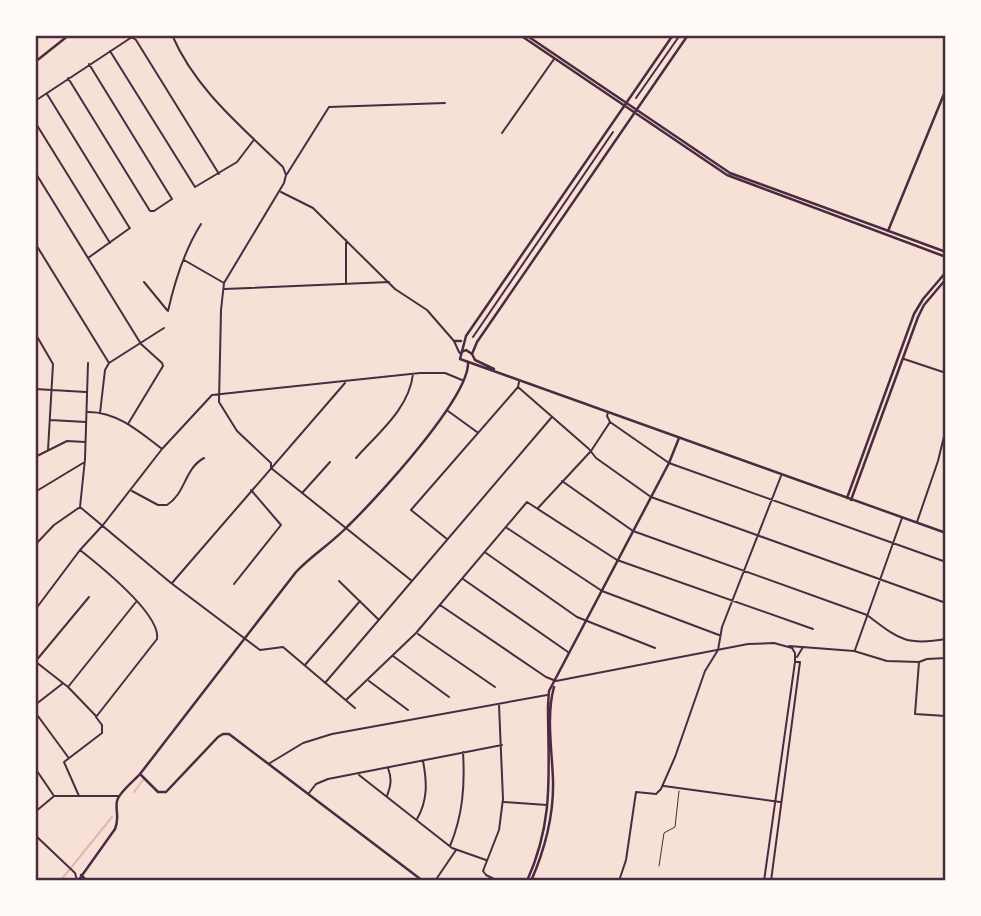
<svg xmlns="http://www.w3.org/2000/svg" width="981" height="916" font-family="Manrope,sans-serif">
  <rect width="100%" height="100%" fill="#f7e1d7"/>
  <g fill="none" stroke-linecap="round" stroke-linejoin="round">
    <!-- stream -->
    <path stroke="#dcb8b0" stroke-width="2" d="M134 792 143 780
      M61 880 112 817"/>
    <!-- service -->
    <path stroke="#4a2c40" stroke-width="1" d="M659 866 664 833 675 827 679 791"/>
    <!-- pedestrian -->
    <path stroke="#4a2c40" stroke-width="2" d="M636 98 680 35
      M473 337 613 132"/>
    <!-- minor -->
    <path stroke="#4a2c40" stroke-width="2" d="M172 35C196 90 241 126 283 167L286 175 284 183 224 283 221 310 219 402 237 431 271 463V468L412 581
      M110 51 195 187 237 162 253 141
      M68 78 150 211H154L172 199 89 64
      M47 94 129 227
      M35 101 132 37 136 40 219 174
      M35 122 110 243
      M502 133 554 59
      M35 172 141 344 162 363 163 366 128 424
      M287 174 329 107 445 103
      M281 192 313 208 395 289 427 310 454 341 459 352
      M346 240V283
      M35 243 109 363 105 370 100 413
      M88 258 130 228
      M184 260 224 283
      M144 282 167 310
      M224 289 389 282
      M168 311C175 280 184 251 201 224
      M35 333 53 364 48 450
      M904 359 946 373
      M109 363 164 328
      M518 387 589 449 596 458 651 497 946 603
      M35 389 86 392
      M448 411 477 432
      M87 412C116 411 140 432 162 449
      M50 420 86 422
      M610 422 669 463 946 562
      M35 457 67 441 85 442
      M356 458C378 433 409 409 413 374
      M562 481 633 531 867 615C899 639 905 646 946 639
      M132 491 158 505H167C186 493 184 469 204 458
      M35 492 83 463
      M303 492 330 462
      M80 507 171 583 260 650 283 647 355 708
      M538 508 591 451 610 422 607 416 608 412
      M917 522 938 461 946 428
      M507 528 602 591 719 635
      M447 539 411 510 518 387 519 382
      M35 545 54 525 80 507 85 459 88 363
      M486 553 577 617 655 648
      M463 579 568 652
      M339 581 379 620
      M172 583 345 383
      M234 584 281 525 251 490
      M440 605 546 677 556 681 748 644 774 643 792 648 795 653V662L764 881
      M35 610 80 550 103 525 162 449 212 395 420 373H445L462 380
      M418 634 495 687
      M789 646 854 651 887 661 919 662 927 659 946 658
      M855 650 902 518
      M393 656 449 697
      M797 657 803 647
      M35 662 89 597
      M36 662 68 687 96 716
      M919 662 915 714 946 716
      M305 665 360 601
      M369 681 408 710
      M325 683 551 418
      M68 687 136 602
      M346 700 416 633 527 502 617 560 813 629
      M35 705 62 684
      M35 712 68 757
      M270 763 303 743 332 734 547 695
      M35 768 54 796H118
      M359 775 452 848 486 860
      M664 786 780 802
      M309 793 316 784 328 779 502 745
      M79 796 64 762 102 733V725L96 717 157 639C161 614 99 565 80 550
      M387 796C391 785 392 779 388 768
      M504 802 547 805
      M35 812 53 797
      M417 819C428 800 427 782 423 761
      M35 835 75 873 77 880
      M450 846C463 815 465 785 463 752
      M435 881 456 850
      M498 881 486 875 483 871 499 830 503 799 499 705
      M619 881 626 860 636 792 656 794 661 789 675 757 705 671 718 650 722 627 781 476
      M771 881 800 662H796"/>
    <!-- tertiary -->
    <path stroke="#4a2c40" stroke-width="2.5" d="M888 231 946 89
      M140 774 158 792H166L218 737 223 734H229L423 881
      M81 875 87 881
      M78 881 115 829C120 817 115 811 117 801 119 792 134 781 140 774L296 572C312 555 332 543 348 526 376 499 470 397 468 362
      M945 881 946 867"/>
    <!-- secondary -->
    <path stroke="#4a2c40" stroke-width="2.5" d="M520 35 727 175 946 257
      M526 35 730 173 946 252
      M673 35 466 336 460 359 946 533
      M35 62 69 35
      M454 341H461
      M460 353 466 350 472 354
      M472 354 477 342 688 35
      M472 354 475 360 494 369
      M847 498 914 314 923 299 946 272
      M851 500 918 317 924 305 946 279
      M527 881C555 819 548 771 548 706L549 691 669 463 679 438
      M531 881C545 849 554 816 553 780 552 750 546 716 554 687"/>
  </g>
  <!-- border -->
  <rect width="981" height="916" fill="none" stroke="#fffaf5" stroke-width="74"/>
  <rect x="37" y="37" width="907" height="842" fill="none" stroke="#4a2c40" stroke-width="2.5"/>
</svg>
